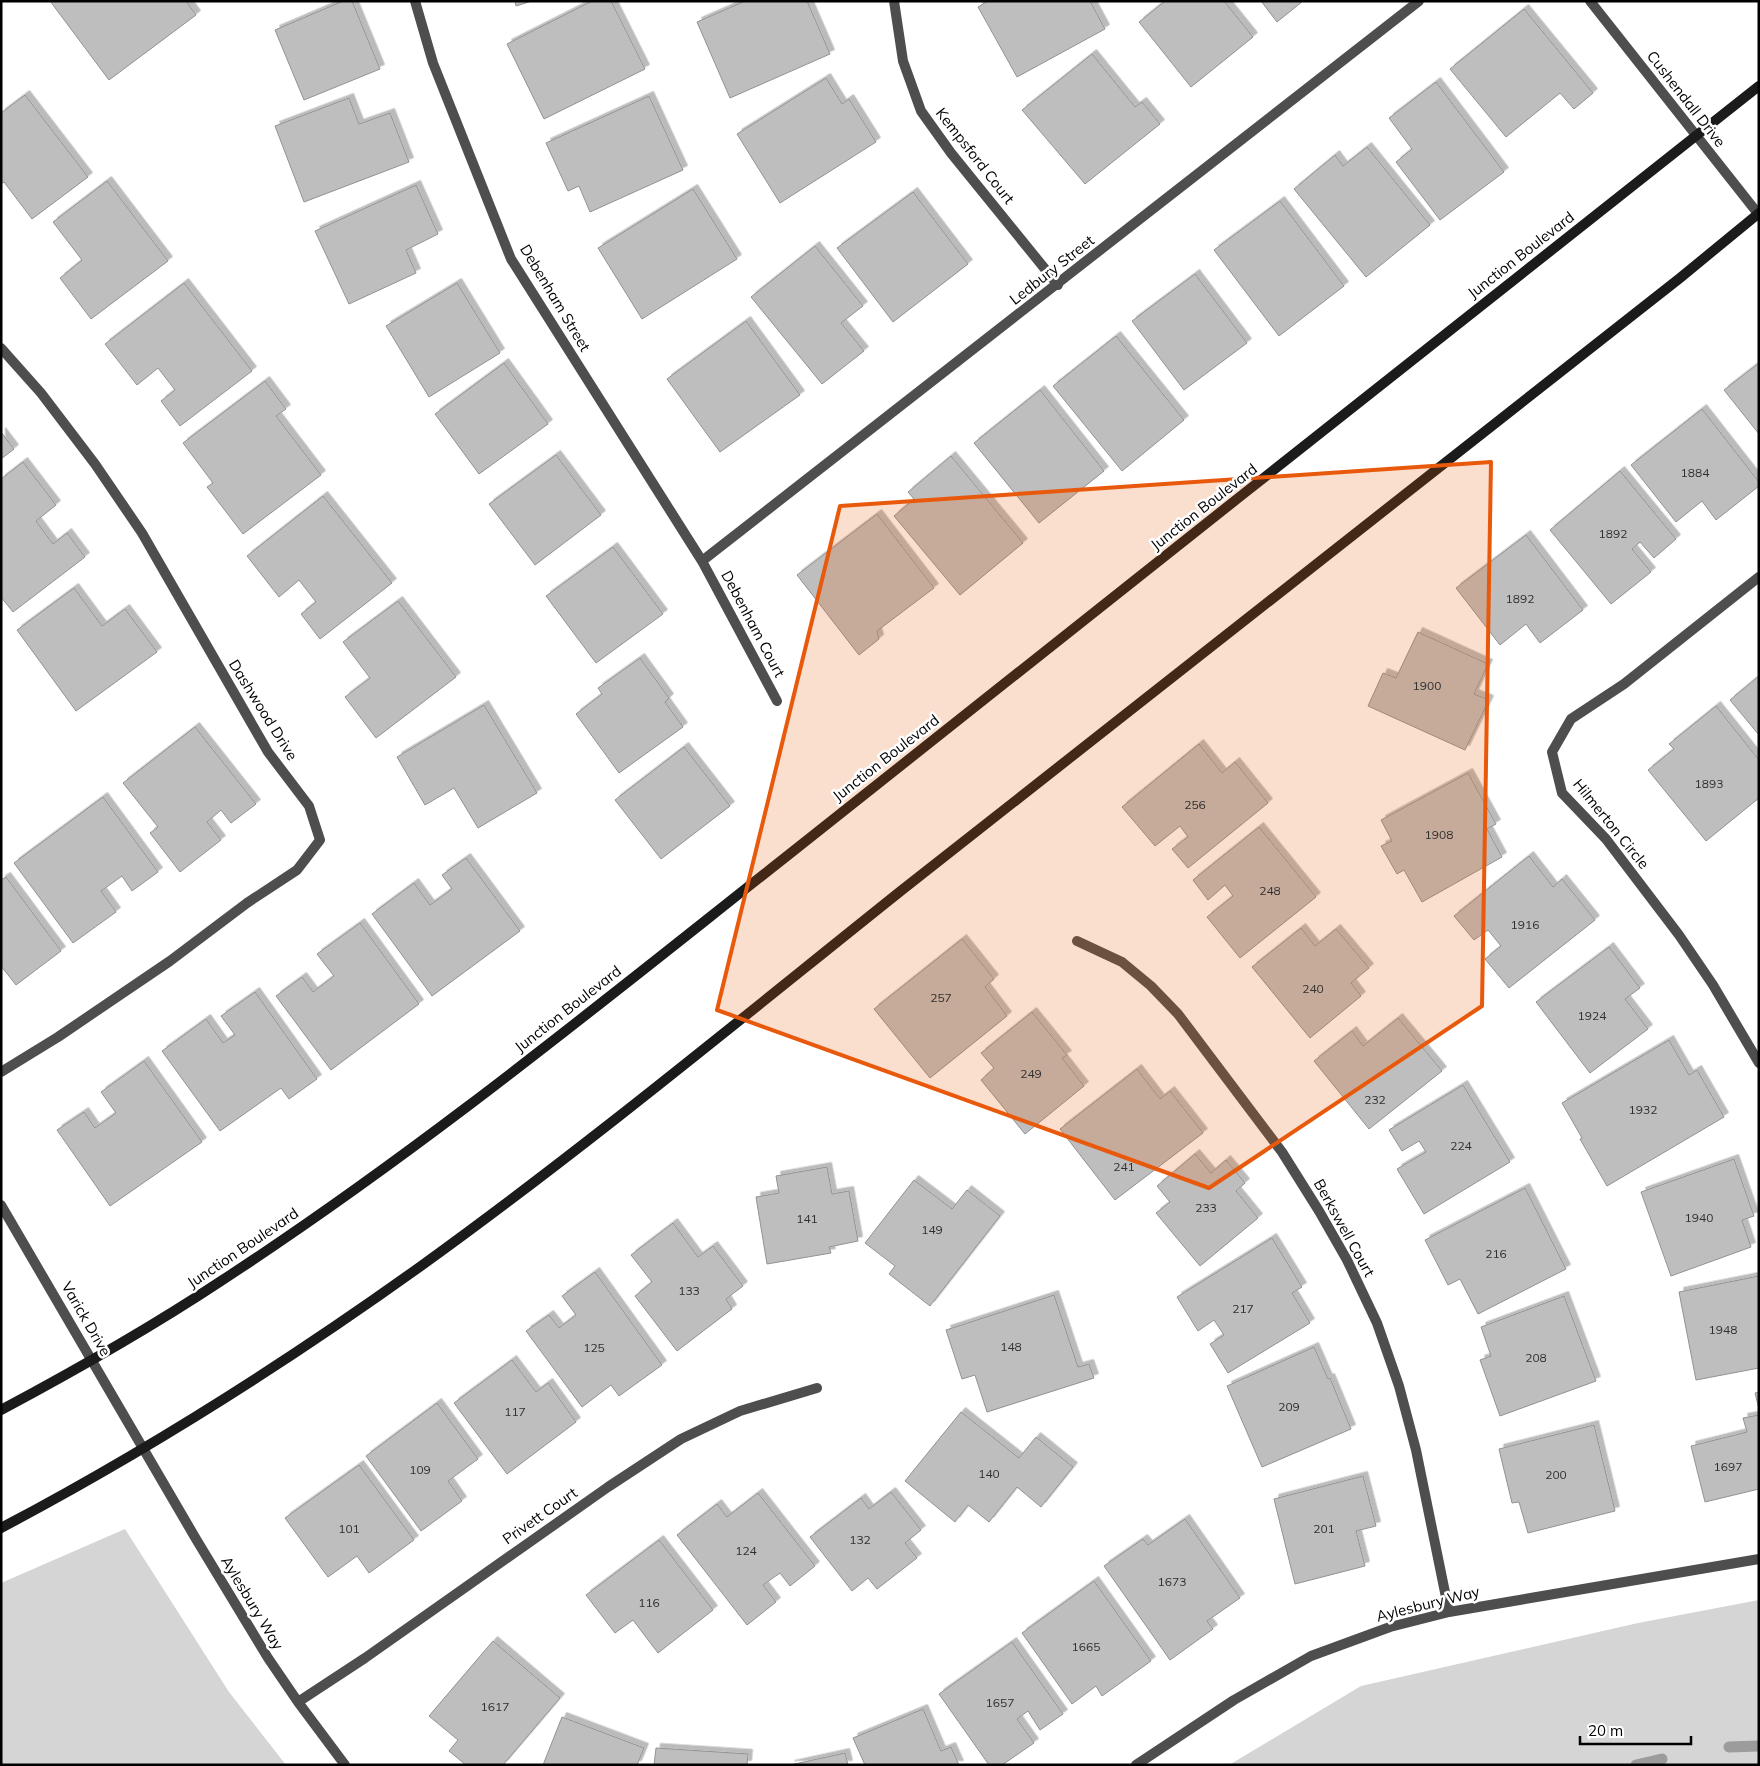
<svg xmlns="http://www.w3.org/2000/svg" width="1760" height="1766" font-family="Mulish,sans-serif">
  <defs>
    <filter id="shadow"><feDropShadow dx="4.5" dy="-4.5" stdDeviation="0" flood-color="#0004"/></filter>
  </defs>
  <rect width="100%" height="100%" fill="#fff"/>
  <!-- green -->
  <path fill="#d5d5d5" d="M125 1529 229 1692 286 1765H1V1583Z
    M1759 1600V1765H1229L1361 1686 1638 1623Z"/>
  <g fill="none" stroke-linecap="round" stroke-linejoin="round">
    <!-- stream -->
    <path stroke="#9c9c9c" stroke-width="11" d="M1729 1747 1759 1746
      M1636 1765 1662 1759"/>
  </g>
  <!-- building -->
  <path fill="#bebebe" stroke="#929292" filter="url(#shadow)" d="M50 1H186L196 15 109 80Z
    M343 1H352L380 69 304 100 275 30Z
    M515 1H532L516 6Z
    M592 1H611L645 69 544 119 507 44Z
    M745 1H807L830 54 730 98 697 22Z
    M988 1H1090L1105 29 1017 77 978 7Z
    M1165 1H1224L1253 37 1191 87 1139 22Z
    M1261 1H1303L1277 22Z
    M1524 9 1593 93 1574 109 1560 93 1506 137 1450 69Z
    M1092 54 1135 107 1142 102 1160 124 1085 184 1022 110Z
    M826 78 842 104 849 99 876 142 780 203 737 134Z
    M1436 82 1504 172 1440 220 1396 162 1412 149 1389 118Z
    M25 95 88 177 32 219 4 182 1 184V113Z
    M649 96 683 170 590 212 579 186 568 191 546 143Z
    M349 98 359 124 390 113 409 162 304 202 275 126Z
    M1367 147 1430 225 1366 277 1294 189 1335 155 1343 166Z
    M107 181 168 261 91 319 60 278 82 260 53 222Z
    M416 185 438 234 406 250 416 273 349 304 315 231Z
    M693 189 737 259 642 319 598 248Z
    M913 192 968 264 893 322 837 248Z
    M1280 201 1344 286 1279 336 1214 250Z
    M815 246 863 306 841 323 864 351 822 384 751 297Z
    M1195 274 1247 343 1184 390 1132 321Z
    M184 283 252 371 180 426 161 401 175 390 158 368 137 385 105 344Z
    M457 283 500 353 429 397 386 326Z
    M746 321 800 395 720 452 667 379Z
    M1116 336 1184 420 1122 471 1053 386Z
    M504 363 548 424 479 474 435 414Z
    M1759 363V434L1724 390Z
    M265 381 286 409 276 416 321 475 243 534 207 487 213 483 183 443Z
    M1040 390 1104 471 1039 523 974 443Z
    M1702 409 1759 482V486L1716 520 1702 501 1676 522 1631 465Z
    M1 432 14 449 1 459Z
    M556 455 601 515 535 565 489 504Z
    M951 456 1023 543 960 595 894 516 914 499 908 492Z
    M23 462 56 505 36 521 53 544 67 533 85 557 13 612 1 597V479Z
    M1620 471 1676 539 1654 558 1640 542 1632 549 1651 572 1611 604 1550 530Z
    M323 496 392 583 320 639 301 614 316 602 299 580 279 597 247 556Z
    M877 514 934 588 877 631 879 639 859 655 797 575Z
    M1526 535 1583 610 1540 643 1526 624 1500 645 1456 588Z
    M613 547 663 614 596 663 546 596Z
    M74 588 102 626 125 609 157 652 76 711 17 630Z
    M398 601 456 677 376 738 345 697 370 678 343 642Z
    M1418 632 1488 664 1474 694 1489 700 1465 750 1368 706 1383 673 1396 678Z
    M640 658 669 698 665 702 683 727 619 773 576 714 602 694 598 688Z
    M1759 676V735L1730 700Z
    M484 705 537 793 478 828 454 788 425 805 397 757Z
    M1716 706 1759 760V798L1706 841 1648 770 1674 749 1669 744Z
    M195 727 256 804 231 823 221 810 207 822 221 840 180 872 150 833 158 827 123 783Z
    M1199 744 1222 773 1235 762 1268 803 1188 868 1172 849 1188 837 1180 826 1155 846 1122 807Z
    M684 747 730 806 661 859 615 800Z
    M1468 773 1496 824 1487 829 1502 857 1422 902 1404 870 1397 874 1381 846 1392 841 1381 820Z
    M103 797 158 872 132 891 122 876 101 891 116 912 73 943 14 863Z
    M1259 827 1316 897 1240 958 1207 917 1233 896 1225 885 1208 900 1193 880Z
    M1529 856 1553 887 1562 879 1595 920 1509 988 1485 959 1501 946 1488 930 1474 940 1454 916Z
    M466 858 520 931 432 996 372 914 414 883 430 905 452 889 442 875Z
    M6 877 61 951 16 985 1 966V880Z
    M360 923 419 1004 331 1070 276 996 302 977 313 992 334 976 317 954Z
    M1301 928 1315 946 1336 929 1369 968 1351 983 1361 996 1310 1038 1252 967Z
    M962 939 994 979 985 987 1007 1016 930 1078 874 1009Z
    M1609 947 1640 988 1625 999 1648 1029 1590 1073 1536 1002Z
    M255 992 317 1079 289 1099 281 1088 220 1131 162 1051 206 1019 223 1043 235 1035 221 1016Z
    M1032 1012 1067 1055 1062 1058 1084 1086 1025 1134 981 1080 994 1068 981 1053Z
    M1398 1018 1442 1071 1369 1129 1314 1061 1352 1031 1363 1046Z
    M1669 1040 1689 1075 1697 1070 1724 1117 1607 1186 1580 1139 1582 1138 1562 1103Z
    M144 1061 202 1142 110 1206 57 1130 84 1112 95 1128 116 1113 101 1092Z
    M1137 1069 1160 1099 1170 1091 1203 1133 1115 1200 1060 1129Z
    M1463 1085 1510 1162 1424 1214 1397 1169 1426 1152 1419 1141 1402 1151 1389 1130Z
    M1195 1154 1211 1173 1226 1160 1245 1183 1236 1191 1258 1218 1200 1266 1156 1213 1170 1202 1157 1186Z
    M1734 1159 1754 1216 1742 1220 1751 1247 1671 1276 1641 1192Z
    M827 1167 832 1194 849 1191 858 1241 829 1247 831 1253 767 1264 756 1197 779 1193 776 1176Z
    M914 1180 952 1209 967 1190 1000 1216 930 1306 889 1274 895 1266 865 1243Z
    M1525 1188 1566 1269 1478 1314 1460 1279 1448 1285 1425 1240Z
    M673 1223 698 1257 713 1246 743 1286 726 1299 732 1309 677 1351 635 1296 652 1282 631 1255Z
    M1272 1238 1302 1287 1292 1293 1310 1323 1228 1373 1210 1344 1224 1335 1214 1320 1198 1331 1177 1297Z
    M595 1272 662 1365 619 1396 611 1385 582 1407 526 1331 549 1315 559 1328 576 1315 562 1296Z
    M1759 1276V1368L1696 1380 1679 1292Z
    M1054 1295 1078 1367 1089 1364 1094 1378 987 1412 975 1375 962 1379 946 1330Z
    M1564 1296 1596 1381 1500 1416 1480 1360 1491 1356 1481 1327Z
    M1314 1347 1328 1379 1330 1378 1351 1429 1262 1467 1227 1386Z
    M512 1360 536 1392 548 1383 576 1422 507 1474 454 1403Z
    M1759 1392V1409L1755 1393Z
    M437 1403 478 1459 448 1481 462 1501 421 1531 366 1456Z
    M961 1412 1019 1458 1036 1437 1073 1467 1041 1507 1017 1487 989 1522 968 1505 955 1522 905 1481Z
    M1759 1415V1489L1705 1502 1691 1446 1747 1432 1743 1418Z
    M1594 1425 1615 1511 1528 1533 1519 1502 1512 1503 1499 1449Z
    M359 1465 414 1540 369 1573 357 1556 328 1577 285 1518Z
    M1363 1476 1376 1526 1356 1531 1365 1566 1295 1584 1274 1499Z
    M891 1492 921 1530 905 1543 917 1558 877 1589 868 1578 852 1591 810 1537 861 1498 869 1509Z
    M758 1493 815 1566 790 1586 780 1573 763 1585 776 1602 747 1625 677 1535 717 1504 727 1517Z
    M1185 1519 1240 1598 1207 1621 1213 1629 1170 1660 1104 1566 1143 1539 1148 1545Z
    M659 1540 713 1610 658 1653 633 1620 615 1633 586 1595Z
    M1094 1581 1151 1661 1102 1696 1096 1686 1072 1704 1022 1633Z
    M493 1641 560 1698 503 1765H466L449 1751 458 1740 429 1716Z
    M1012 1642 1063 1714 1040 1730 1028 1711 1017 1719 1034 1743 1002 1765H989L939 1694Z
    M923 1709 941 1751 951 1747 959 1765H865L853 1738Z
    M562 1717 644 1748 637 1765H543Z
    M656 1748 748 1754 747 1765H654Z
    M845 1753 848 1765H790Z"/>
  <g fill="none" stroke-linecap="round" stroke-linejoin="round">
    <!-- minor -->
    <path stroke="#4e4e4e" stroke-width="10" d="M415 1 433 63 511 259 702 561 777 701
      M894 1 903 61 921 111 951 153 1058 285
      M1590 1 1759 215
      M1 348 41 393 95 464 142 533 268 752 309 806 320 840 297 870 247 903 170 961 58 1037 1 1072
      M702 561 1419 1
      M1759 577 1624 684 1571 719 1552 752 1562 793 1606 839 1679 935 1713 985 1759 1063
      M1077 941 1122 962 1151 986 1178 1014 1282 1152 1319 1211 1347 1260 1377 1323 1399 1386 1416 1450 1449 1612
      M1 1205 196 1539 268 1658 298 1702 345 1765
      M298 1702 365 1658 608 1487 681 1439 740 1411 817 1388
      M1136 1765 1234 1700 1311 1656 1390 1627 1449 1612 1759 1559"/>
    <!-- secondary -->
    <path stroke="#1b1b1b" stroke-width="10" d="M1 1410C76 1370 150 1328 221 1281 419 1152 602 1002 787 856 1112 600 1433 341 1759 86
      M1 1528C147 1451 287 1362 421 1266 586 1147 743 1017 902 890 1160 684 1421 482 1680 278L1759 213"/>
  </g>
  <!-- marked area -->
  <path fill="#e8590c" fill-opacity="0.2" stroke="#e8590c" stroke-width="4" stroke-linejoin="round" d="M1491 462 1482 1006 1209 1188 717 1010 840 506Z"/>
  <g text-anchor="middle" stroke-width="5" stroke-linejoin="round" paint-order="stroke">
    <!-- number labels -->
    <g font-size="12" fill="#303030">
      <text x="1695" y="477">1884</text>
      <text x="1613" y="538">1892</text>
      <text x="1520" y="603">1892</text>
      <text x="1427" y="690">1900</text>
      <text x="1709" y="788">1893</text>
      <text x="1195" y="809">256</text>
      <text x="1439" y="839">1908</text>
      <text x="1270" y="895">248</text>
      <text x="1525" y="929">1916</text>
      <text x="1313" y="993">240</text>
      <text x="941" y="1002">257</text>
      <text x="1592" y="1020">1924</text>
      <text x="1031" y="1078">249</text>
      <text x="1375" y="1104">232</text>
      <text x="1643" y="1114">1932</text>
      <text x="1461" y="1150">224</text>
      <text x="1124" y="1171">241</text>
      <text x="1206" y="1212">233</text>
      <text x="1699" y="1222">1940</text>
      <text x="807" y="1223">141</text>
      <text x="932" y="1234">149</text>
      <text x="1496" y="1258">216</text>
      <text x="689" y="1295">133</text>
      <text x="1243" y="1313">217</text>
      <text x="1723" y="1334">1948</text>
      <text x="1011" y="1351">148</text>
      <text x="594" y="1352">125</text>
      <text x="1536" y="1362">208</text>
      <text x="1289" y="1411">209</text>
      <text x="515" y="1416">117</text>
      <text x="1728" y="1471">1697</text>
      <text x="420" y="1474">109</text>
      <text x="989" y="1478">140</text>
      <text x="1556" y="1479">200</text>
      <text x="349" y="1533">101</text>
      <text x="1324" y="1533">201</text>
      <text x="860" y="1544">132</text>
      <text x="746" y="1555">124</text>
      <text x="1172" y="1586">1673</text>
      <text x="649" y="1607">116</text>
      <text x="1086" y="1651">1665</text>
      <text x="1000" y="1707">1657</text>
      <text x="495" y="1711">1617</text>
    </g>
    <!-- street labels -->
    <g font-size="15" fill="#000" stroke="#fff">
      <text transform="translate(1686 99) rotate(52)" y="5">Cushendall Drive</text>
      <text transform="translate(975 156) rotate(52)" y="5">Kempsford Court</text>
      <text transform="translate(1521 255) rotate(-38)" y="5">Junction Boulevard</text>
      <text transform="translate(1052 270) rotate(-38)" y="5">Ledbury Street</text>
      <text transform="translate(555 298) rotate(59)" y="5">Debenham Street</text>
      <text transform="translate(1204 507) rotate(-38)" y="5">Junction Boulevard</text>
      <text transform="translate(753 624) rotate(62)" y="5">Debenham Court</text>
      <text transform="translate(263 710) rotate(58)" y="5">Dashwood Drive</text>
      <text transform="translate(886 758) rotate(-38)" y="5">Junction Boulevard</text>
      <text transform="translate(1611 824) rotate(51)" y="5">Hilmerton Circle</text>
      <text transform="translate(568 1009) rotate(-38)" y="5">Junction Boulevard</text>
      <text transform="translate(1344 1228) rotate(61)" y="5">Berkswell Court</text>
      <text transform="translate(243 1248) rotate(-34)" y="5">Junction Boulevard</text>
      <text transform="translate(86 1319) rotate(60)" y="5">Varick Drive</text>
      <text transform="translate(540 1516) rotate(-35)" y="5">Privett Court</text>
      <text transform="translate(252 1603) rotate(59)" y="5">Aylesbury Way</text>
      <text transform="translate(1428 1604) rotate(-14)" y="5">Aylesbury Way</text>
    </g>
  </g>
  <!-- border -->
  <rect width="1760" height="1766" fill="none" stroke="#000000" stroke-width="5"/>
  <!-- scale -->
  <path d="M1580 1736v8h111v-8" fill="none" stroke="#000000" stroke-width="2.5"/>
  <text x="1588" y="1736" font-size="15" fill="#000000" stroke="#ffffff" stroke-width="4" paint-order="stroke">20 m</text>
</svg>
